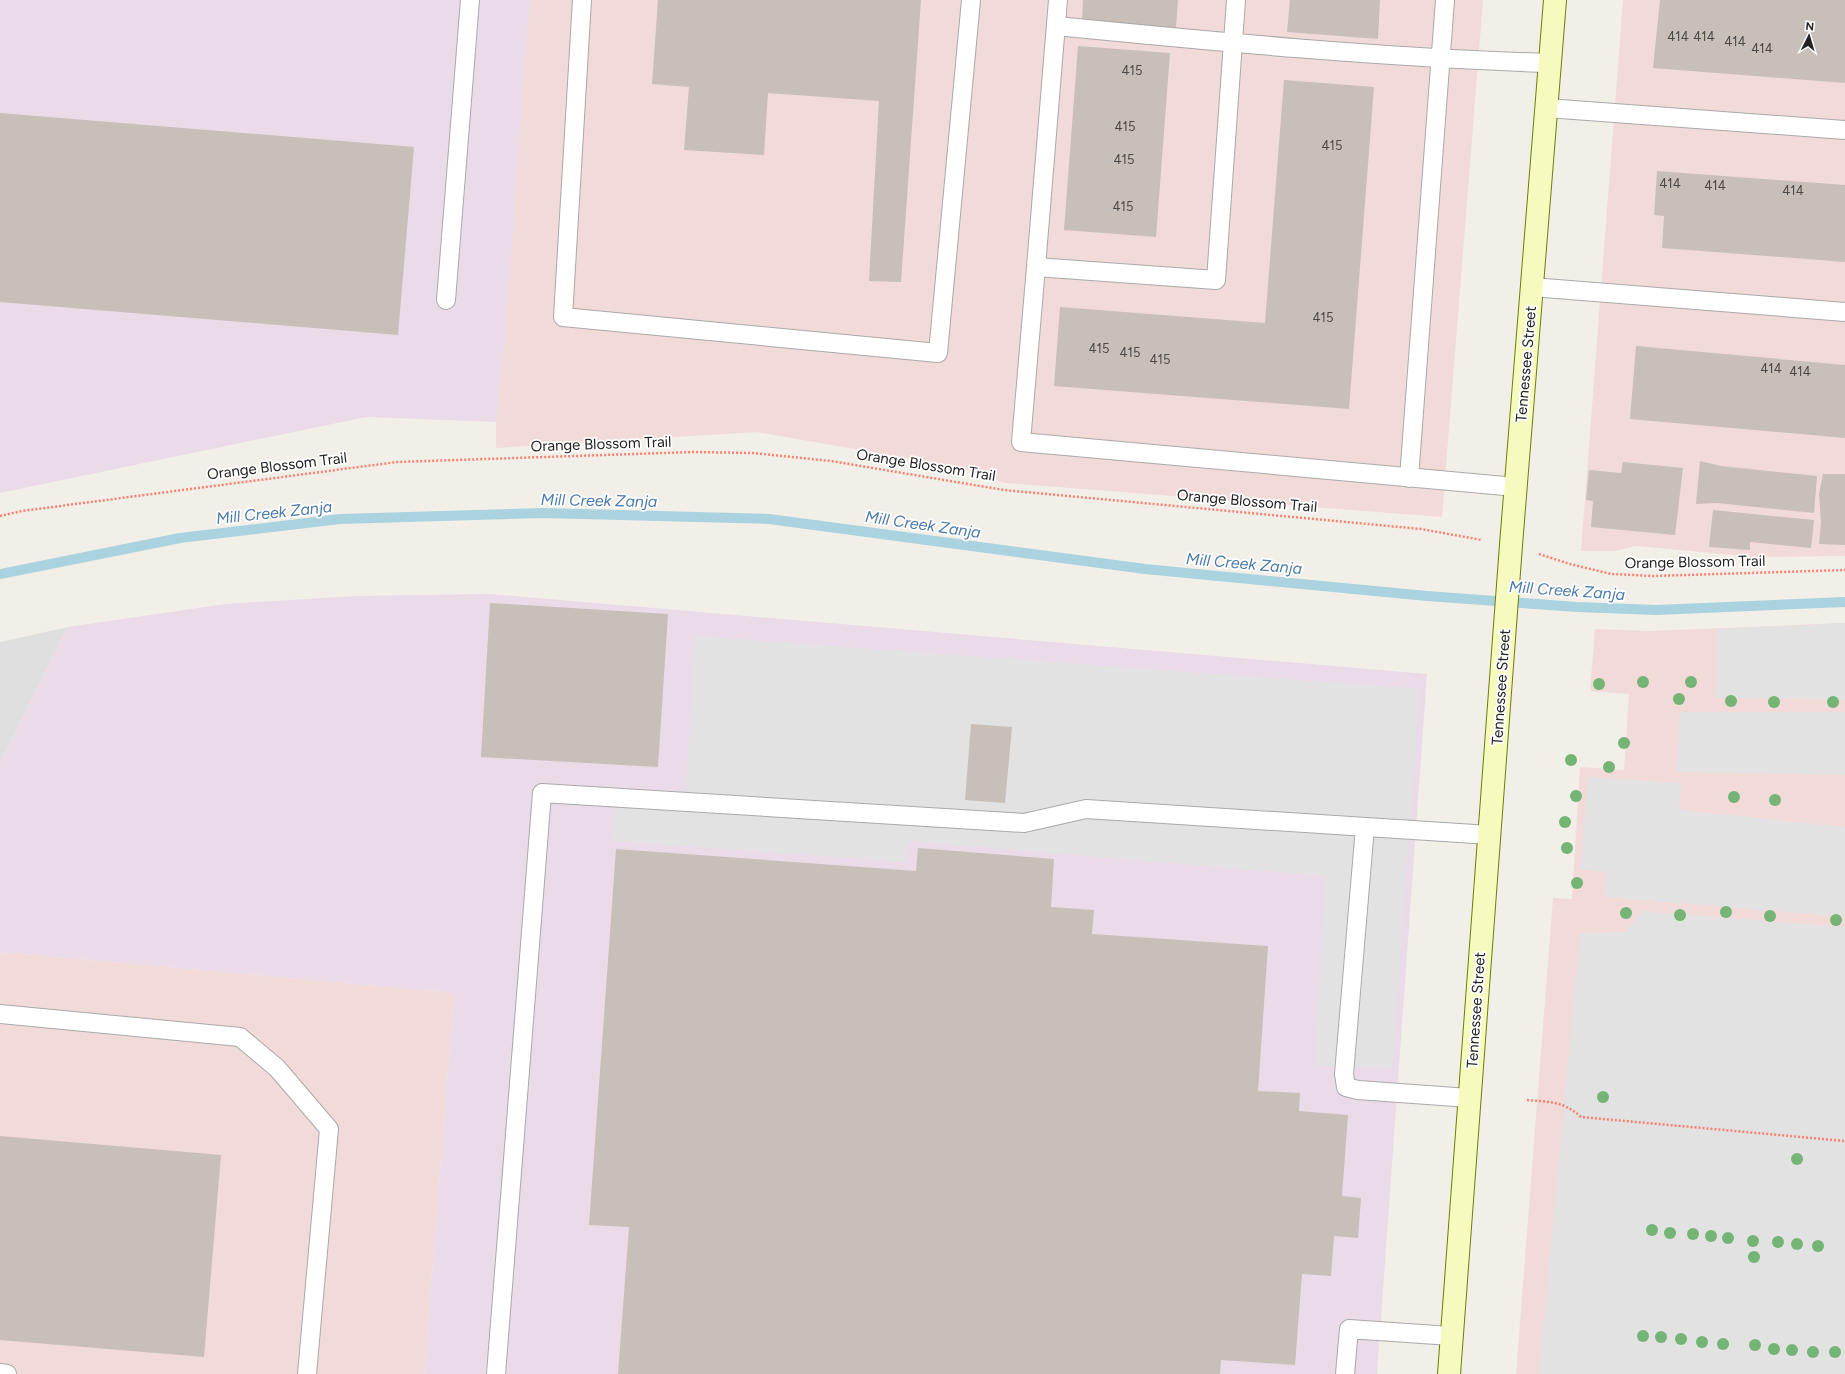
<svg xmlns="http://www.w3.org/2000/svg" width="1845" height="1374" font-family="Figtree,sans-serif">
  <rect width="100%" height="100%" fill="#f2efe9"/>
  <!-- residential -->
  <path fill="#e0dfdf" d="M68 627 0 764V642Z"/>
  <!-- commercial -->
  <path fill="#f2dad9" d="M529 0H1483L1442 517 1005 483 959 467 756 432 496 448V422Z
    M1623 0H1845V556L1755 557 1636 546 1614 551H1581Z
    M1845 623V1374H1516L1553 898 1572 899 1580 767 1624 770 1629 694 1590 691 1595 629 1650 631Z
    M0 952 454 993 424 1374H0Z"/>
  <!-- industrial -->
  <path fill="#ebdbe8" d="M0 0H530L505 344 496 422 366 417 0 493Z
    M489 594 1427 674 1377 1374H424L454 993 0 952V764L68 627 225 604 354 596Z"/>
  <!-- parking -->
  <path fill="#e2e2e2" d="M1845 623V700L1716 697 1717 629Z
    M695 636 1420 689 1392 1068 1315 1065 1325 876 909 841 906 862 613 841 616 793 686 794Z
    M1680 712H1845V775L1677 772Z
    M1588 777 1681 783 1679 810 1845 827V917L1604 897 1607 872 1581 869Z
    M1642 911 1845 927V1374H1539L1580 933 1626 932Z"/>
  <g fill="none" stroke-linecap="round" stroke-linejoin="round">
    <!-- stream -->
    <path stroke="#aad3df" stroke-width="10" d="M0 574 180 538 340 519 543 513 769 519 1145 569 1427 596 1577 607 1656 610 1845 602"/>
  </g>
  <!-- building -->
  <path fill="#c7bfb8" d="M658 0H921L901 282 869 281 879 101 768 93 764 155 684 150 689 87 652 84Z
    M1083 0H1178L1176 28 1082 22Z
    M1290 0H1380L1378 39 1287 32Z
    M1660 0H1845V83L1653 68Z
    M1078 46 1170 53 1156 237 1064 230Z
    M1284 80 1374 87 1349 409 1054 386 1060 307 1265 323Z
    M0 113 414 147 398 335 0 302Z
    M1657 171 1845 185V262L1662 248 1664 216 1654 215Z
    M1636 346 1845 365V438L1630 419Z
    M1700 461 1721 466 1817 476 1814 513 1717 503 1696 504Z
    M1623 462 1683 468 1675 535 1591 527 1593 501 1586 500 1589 470 1621 473Z
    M1823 474H1845V545L1819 544 1821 523 1819 494Z
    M1713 510 1814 520 1811 548 1750 542V550L1709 547Z
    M490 603 668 614 658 767 481 757Z
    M971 724 1012 727 1005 803 965 800Z
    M918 848 1054 859 1051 907 1094 910 1092 934 1268 946 1258 1091 1300 1093 1299 1111 1348 1115 1342 1196 1361 1198 1358 1238 1334 1236 1331 1276 1302 1274 1295 1365 1221 1360 1220 1374H618L629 1227 589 1225 616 849 916 871Z
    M0 1136 221 1155 204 1357 0 1340Z"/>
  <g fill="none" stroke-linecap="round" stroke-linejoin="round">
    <defs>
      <path id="lane" d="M582 0 563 317 938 353 971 0
        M1236 0 1216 280 1036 267 1021 442 1516 487
        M1056 26C1220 42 1385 58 1550 63
        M1547 108 1845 130
        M1036 267 1058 0
        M1532 287 1845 312
        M446 300 470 0
        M1409 478 1445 0
        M1365 827 1344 1074 1346 1087 1358 1090 1469 1098
        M0 1014 240 1037 277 1068 329 1129 307 1374
        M0 1373 7 1374
        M496 1374 542 793 1024 823 1086 809 1490 835
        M1345 1374 1349 1329 1451 1336"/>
      <path id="secondary" d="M1449 1374 1511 545 1555 0"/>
    </defs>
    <!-- lane casing -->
    <use href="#lane" stroke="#a9a9a9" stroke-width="20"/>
    <!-- secondary casing -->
    <use href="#secondary" stroke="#707d05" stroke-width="24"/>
    <!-- path -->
    <path stroke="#fa8072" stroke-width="2.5" stroke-dasharray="2 2" stroke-linecap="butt" d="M0 516 22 511 397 462 693 452 753 453 831 461 1004 490 1421 529 1482 540
      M1539 554 1570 564 1611 574 1654 576 1845 570
      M1527 1100C1550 1102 1563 1101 1581 1117L1845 1141"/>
    <!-- lane -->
    <use href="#lane" stroke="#fff" stroke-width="18"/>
    <!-- secondary -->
    <use href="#secondary" stroke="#f7fabf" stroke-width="22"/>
  </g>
  <!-- trees -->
  <g fill="#74b475">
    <circle cx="1643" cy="682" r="6"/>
    <circle cx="1691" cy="682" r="6"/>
    <circle cx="1599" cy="684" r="6"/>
    <circle cx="1679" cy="699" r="6"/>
    <circle cx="1731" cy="701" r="6"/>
    <circle cx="1774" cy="702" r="6"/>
    <circle cx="1833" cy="702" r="6"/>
    <circle cx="1624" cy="743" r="6"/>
    <circle cx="1571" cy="760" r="6"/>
    <circle cx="1609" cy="767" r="6"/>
    <circle cx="1576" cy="796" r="6"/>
    <circle cx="1734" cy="797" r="6"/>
    <circle cx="1775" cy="800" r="6"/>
    <circle cx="1565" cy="822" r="6"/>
    <circle cx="1567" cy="848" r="6"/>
    <circle cx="1577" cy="883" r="6"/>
    <circle cx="1726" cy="912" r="6"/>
    <circle cx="1626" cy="913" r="6"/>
    <circle cx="1680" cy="915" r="6"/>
    <circle cx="1770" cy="916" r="6"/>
    <circle cx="1836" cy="920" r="6"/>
    <circle cx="1603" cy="1097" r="6"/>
    <circle cx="1797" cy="1159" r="6"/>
    <circle cx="1652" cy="1230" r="6"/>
    <circle cx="1670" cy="1233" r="6"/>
    <circle cx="1693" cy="1234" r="6"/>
    <circle cx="1711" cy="1236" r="6"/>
    <circle cx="1728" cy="1238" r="6"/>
    <circle cx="1753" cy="1241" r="6"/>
    <circle cx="1778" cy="1242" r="6"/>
    <circle cx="1797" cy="1244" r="6"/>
    <circle cx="1818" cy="1246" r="6"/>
    <circle cx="1754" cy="1257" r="6"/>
    <circle cx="1643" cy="1336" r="6"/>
    <circle cx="1661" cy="1337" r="6"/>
    <circle cx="1681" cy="1339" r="6"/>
    <circle cx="1702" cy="1342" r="6"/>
    <circle cx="1723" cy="1344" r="6"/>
    <circle cx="1755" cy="1345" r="6"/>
    <circle cx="1774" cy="1349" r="6"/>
    <circle cx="1792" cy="1350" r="6"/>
    <circle cx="1813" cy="1352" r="6"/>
    <circle cx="1835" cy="1352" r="6"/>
  </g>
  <g text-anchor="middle" stroke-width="3.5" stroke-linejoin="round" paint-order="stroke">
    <!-- number labels -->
    <g font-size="13" fill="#4b4948">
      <text x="1678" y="41">414</text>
      <text x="1704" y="41">414</text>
      <text x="1735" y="46">414</text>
      <text x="1762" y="53">414</text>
      <text x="1132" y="75">415</text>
      <text x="1125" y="131">415</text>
      <text x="1332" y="150">415</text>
      <text x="1124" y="164">415</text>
      <text x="1670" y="188">414</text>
      <text x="1715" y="190">414</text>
      <text x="1793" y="195">414</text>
      <text x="1123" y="211">415</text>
      <text x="1323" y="322">415</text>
      <text x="1099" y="353">415</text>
      <text x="1130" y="357">415</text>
      <text x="1160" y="364">415</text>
      <text x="1771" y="373">414</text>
      <text x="1800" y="376">414</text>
    </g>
    <!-- street labels -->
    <g font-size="15" fill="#222" stroke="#fff">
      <text transform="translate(1526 364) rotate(-85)" y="5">Tennessee Street</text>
      <text transform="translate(601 444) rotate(-2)" y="5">Orange Blossom Trail</text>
      <text transform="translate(926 465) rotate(9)" y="5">Orange Blossom Trail</text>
      <text transform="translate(277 466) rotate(-7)" y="5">Orange Blossom Trail</text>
      <text transform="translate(1247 501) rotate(5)" y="5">Orange Blossom Trail</text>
      <text transform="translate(1695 562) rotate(-1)" y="5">Orange Blossom Trail</text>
      <text transform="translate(1501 687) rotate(-86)" y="5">Tennessee Street</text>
      <text transform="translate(1476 1010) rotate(-86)" y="5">Tennessee Street</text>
    </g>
    <!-- water labels -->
    <g font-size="16" font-style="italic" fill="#4a7aab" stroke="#fff">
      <text transform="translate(599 500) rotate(1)" y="6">Mill Creek Zanja</text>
      <text transform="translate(274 512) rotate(-6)" y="6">Mill Creek Zanja</text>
      <text transform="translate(923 524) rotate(8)" y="6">Mill Creek Zanja</text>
      <text transform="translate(1244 563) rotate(5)" y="6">Mill Creek Zanja</text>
      <text transform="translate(1567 590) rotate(4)" y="6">Mill Creek Zanja</text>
    </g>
  </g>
  <!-- north arrow -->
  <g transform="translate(1809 36) rotate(5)" stroke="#ffffff" stroke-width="3" paint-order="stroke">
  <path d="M0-3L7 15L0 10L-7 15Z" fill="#222222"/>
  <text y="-6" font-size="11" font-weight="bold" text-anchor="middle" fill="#222222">N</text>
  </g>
</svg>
